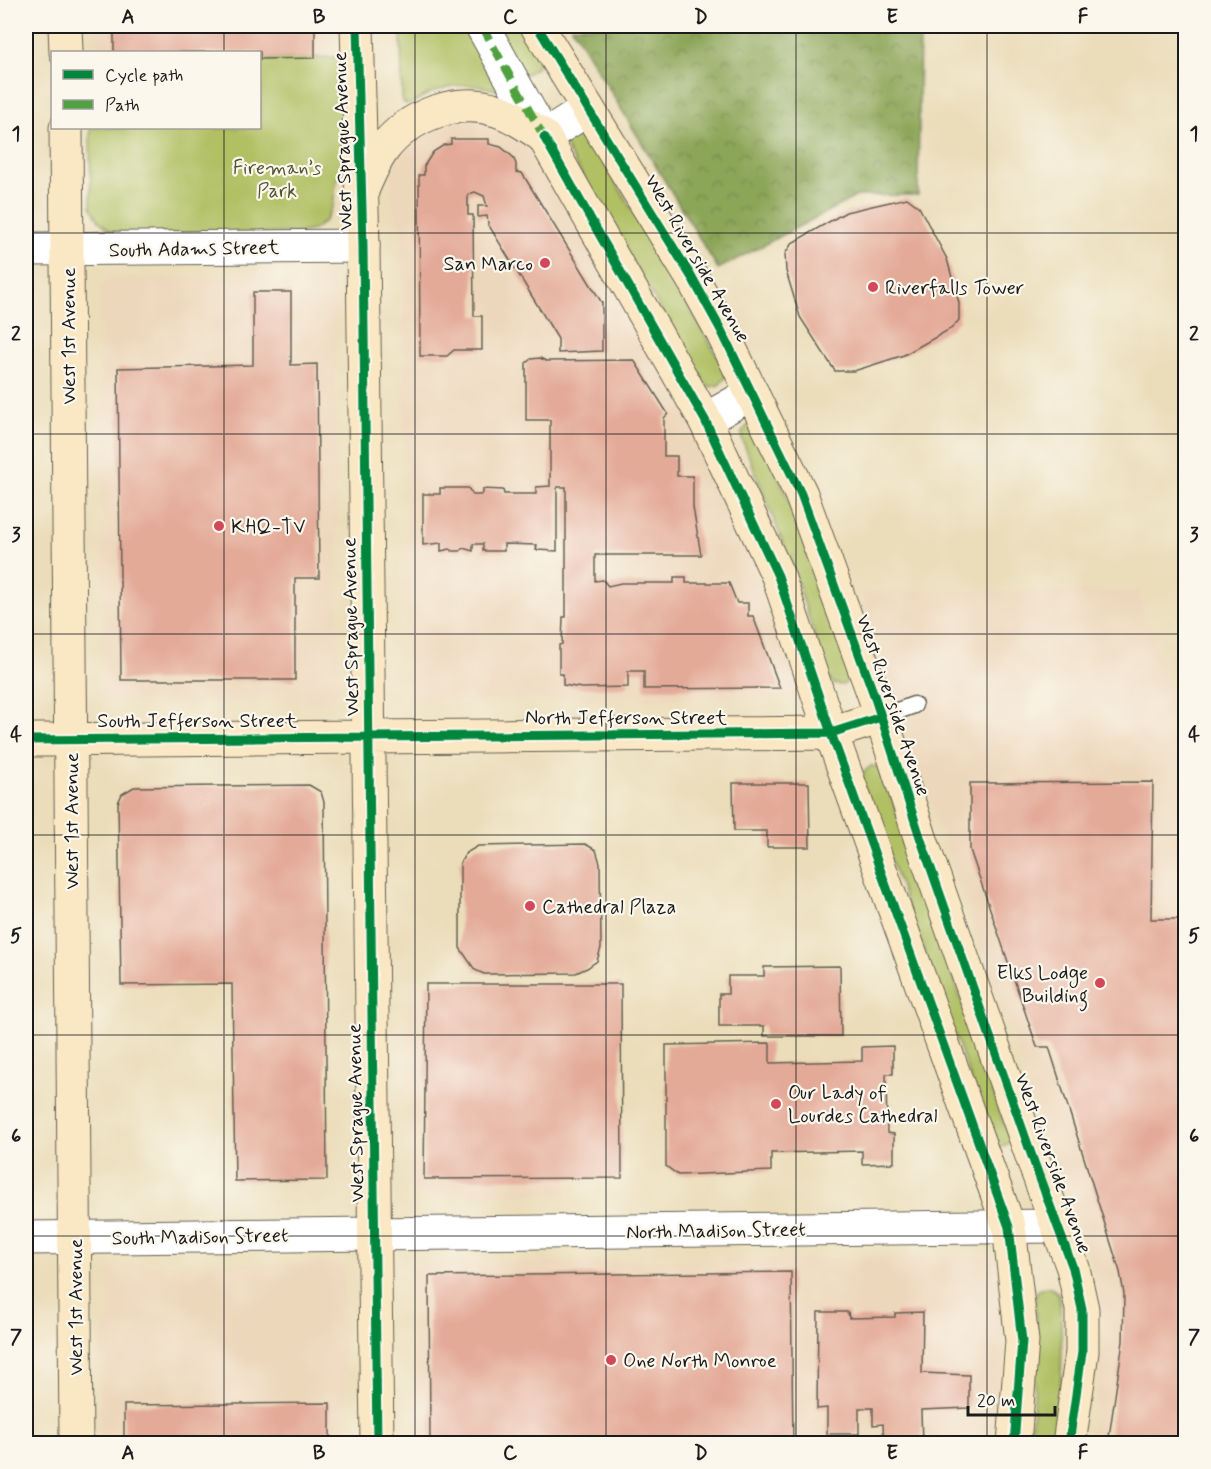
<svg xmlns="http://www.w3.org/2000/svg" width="1211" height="1469" font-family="Mynerve,sans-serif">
  <defs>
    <pattern id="forest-crowns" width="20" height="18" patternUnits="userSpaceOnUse" patternTransform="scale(1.5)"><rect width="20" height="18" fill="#8ca659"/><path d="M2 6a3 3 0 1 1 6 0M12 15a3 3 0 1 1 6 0" fill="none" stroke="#728649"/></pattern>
  </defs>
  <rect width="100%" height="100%" fill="#fbf7ec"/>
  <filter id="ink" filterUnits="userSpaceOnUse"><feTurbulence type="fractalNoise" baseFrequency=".0167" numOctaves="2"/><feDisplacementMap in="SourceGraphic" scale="12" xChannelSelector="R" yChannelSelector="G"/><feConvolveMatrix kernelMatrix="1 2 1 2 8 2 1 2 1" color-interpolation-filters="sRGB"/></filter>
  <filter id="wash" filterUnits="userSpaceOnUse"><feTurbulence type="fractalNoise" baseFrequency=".008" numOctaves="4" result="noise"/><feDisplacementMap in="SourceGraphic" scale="24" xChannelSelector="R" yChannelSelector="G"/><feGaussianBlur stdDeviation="1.35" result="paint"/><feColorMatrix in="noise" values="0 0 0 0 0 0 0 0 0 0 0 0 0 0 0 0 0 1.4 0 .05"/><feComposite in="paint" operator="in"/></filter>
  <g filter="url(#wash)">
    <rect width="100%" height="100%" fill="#ebddb9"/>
    <!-- built -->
    <path fill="#edd7bb" d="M98 26H333V48L338 57 260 59V52H91L98 38Z
      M471 117 521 136 610 281 695 426 761 578 799 691 798 696 792 698 414 701 409 700 407 696 402 231 392 208 391 178 396 162 418 137 434 127Z
      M324 275 331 278 335 285 339 691 335 698 330 702H106L103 698 99 291 104 282 113 277Z
      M860 591H1139L1180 724 1185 725V1443H1089L1103 1354V1331L1102 1308 1092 1266 943 839Z
      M408 984H621V1041H566L567 1195H422L414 1191 410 1184Z
      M987 1256 995 1259 1000 1266 1005 1339 1003 1391 997 1443H413L412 1273 415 1266 422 1263Z
      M336 1263 341 1265 344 1270 345 1425 352 1443H100L99 1337 108 1316V1273L111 1267 120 1264Z"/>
    <!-- forest -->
    <path fill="url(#forest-crowns)" stroke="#54613a" stroke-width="1.5" d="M571 26H920L918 195 857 196 718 269Z"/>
    <!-- park -->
    <path fill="#b0c063" stroke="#666e40" stroke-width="1.5" d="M401 26H523L540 59 536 68 499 91C467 80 439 85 411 104H406L402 101Z
      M338 57 342 69 344 168 336 184 333 206 325 221 313 230 298 233 127 235 110 230 99 221 91 207 90 128H260V59Z
      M566 107 573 109 725 369V378L719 385 709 387 703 382 552 124 553 114 558 108Z
      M747 426H756L762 431 852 669 850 679 843 685 834 684 827 676 793 568 742 439V432Z
      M871 766 881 767 1010 1141 1004 1146 995 1145 862 781 864 772Z
      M1046 1287 1053 1289 1059 1294C1064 1347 1062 1391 1054 1443L1029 1444C1036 1394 1037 1346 1035 1296L1038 1290Z"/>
    <g id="blocks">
      <!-- building -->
      <path fill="#e4aa98" d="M114 26H315V58L260 59V52H114Z
        M451 139H489V144L501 147 513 157 516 164V172L522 173 602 303V351L558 353V339L488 224 487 216 478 217V206H487L484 196 475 192 469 194 468 197V215H473L474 316H482V350H454L447 356H420L419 175H424V166L433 152 444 145 451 144Z
        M907 198 919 207 947 259 959 303V320L952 328 904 355 854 371H835L800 317 786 271 785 254 792 243 846 212Z
        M253 292H291V365L317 364 319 578H295V680H121L118 368 253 365Z
        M540 358 546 361 634 360 668 414 664 418V456H677V476H693V507L701 555H595V581L603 580 608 586 621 583H674V577H686V583H729L737 603H748V616H753L780 688 644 689V671H628V687L582 688 563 685V674H559V645L562 644 563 617H566V487H557V551L536 550 537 545 504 544V551H483V544H473V551L463 548 460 551H452L450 549 441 551V543L423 545V494H440V488H468L473 495H480L483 493V489L503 490 504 494H536V487L550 486V420H526V363L531 359Z
        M1153 782 1151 919H1186V1444H1108L1123 1341 1124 1294 1120 1272 1049 1047H1037L970 850V783Z
        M733 783H809L810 847H767V831H734Z
        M309 785 321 792 324 802 327 1180 235 1181 232 984 121 985 118 803 122 794 134 787Z
        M585 844 596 850 600 863 601 948 597 961 587 968 576 973 484 974 475 970 460 948V863L466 853 478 846Z
        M26 954H28L29 1181H26Z
        M840 966 841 1036H764V1026H719V994H728V976H764V967Z
        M426 984H621L622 1178 424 1179Z
        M770 1043V1063L862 1061V1047L893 1046V1074H886L887 1133 894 1134V1163L862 1164V1151L771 1153V1171L678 1175 666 1166V1045Z
        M791 1272 793 1444H430L429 1276Z
        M818 1312H848L849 1318 895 1317V1313L923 1312 922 1373 969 1375V1408L921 1410 922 1444H884L883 1424 873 1425V1408H859V1434H827V1408L817 1409Z
        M330 1403V1444H124V1405Z"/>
    </g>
  </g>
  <g filter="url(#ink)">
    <use href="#blocks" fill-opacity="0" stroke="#646053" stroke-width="1.5"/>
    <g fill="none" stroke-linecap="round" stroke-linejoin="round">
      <defs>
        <path id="lane" d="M881 717 914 705"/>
        <path id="street" d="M482 26 544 137 588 109
          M26 249 363 246
          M705 420 752 393
          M26 1238 1058 1226"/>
        <path id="secondary" d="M65 26 66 52
          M357 26 363 246 377 1444
          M537 26 694 281 721 330 801 494 874 695 921 840 1035 1165 1073 1268 1082 1309V1352L1069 1444
          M66 128 76 1444
          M361 193C368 177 374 161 384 148 409 116 456 97 496 110 513 115 529 126 544 137L705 420 778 576 831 733 1009 1227 1022 1341 1014 1444
          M26 740 831 733 881 717"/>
      </defs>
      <!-- lane casing -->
      <use href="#lane" stroke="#646053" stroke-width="19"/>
      <!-- street casing -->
      <use href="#street" stroke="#646053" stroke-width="35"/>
      <!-- secondary casing -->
      <use href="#secondary" stroke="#646053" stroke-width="35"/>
      <!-- lane -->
      <use href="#lane" stroke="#fff" stroke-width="16"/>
      <!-- street -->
      <use href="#street" stroke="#fff" stroke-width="33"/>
      <!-- secondary -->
      <use href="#secondary" stroke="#fae7c3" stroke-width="33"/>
      <!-- quiet -->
      <path stroke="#4fa141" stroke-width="8" stroke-dasharray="15 8" stroke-linecap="butt" d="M482 26 544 137"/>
      <defs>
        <path id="cycleway" d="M357 26 363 246 377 1444
          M537 26 694 281 721 330 801 494 874 695 921 840 1035 1165 1073 1268 1082 1309V1352L1069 1444
          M544 137 705 420 778 576 831 733 1009 1227 1022 1341 1014 1444
          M26 740 831 733 881 717"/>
      </defs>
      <!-- cycleway casing -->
      <use href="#cycleway" stroke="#fbf7ec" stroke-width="13"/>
      <!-- cycleway -->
      <use href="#cycleway" stroke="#00873e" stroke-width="9"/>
    </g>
  </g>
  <!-- grid -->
  <path fill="none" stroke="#1c1c1c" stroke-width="1.5" stroke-opacity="0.55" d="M224 26V52M415 26V1444M606 26V1444M796 26V1444M987 26V1444M224 128V1444M26 233H1186M26 434H1186M26 634H1186M26 835H1186M26 1035H1186M26 1236H1186"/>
  <!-- markers -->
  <g fill="#d1495b" stroke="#fbf7ec" stroke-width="2">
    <circle cx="545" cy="263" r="6"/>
    <circle cx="873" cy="287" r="6"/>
    <circle cx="219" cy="526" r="6"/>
    <circle cx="530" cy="906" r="6"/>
    <circle cx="1100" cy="983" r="6"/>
    <circle cx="776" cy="1104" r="6"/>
    <circle cx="611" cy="1360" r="6"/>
  </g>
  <g text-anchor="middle" stroke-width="4.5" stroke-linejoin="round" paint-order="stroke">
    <!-- street labels -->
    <g font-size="20" fill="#1c1c1c" stroke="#fbf7ec">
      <text transform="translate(342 141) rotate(-92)" y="7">West Sprague Avenue</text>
      <text transform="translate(194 248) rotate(-1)" y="7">South Adams Street</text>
      <text transform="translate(698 258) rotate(60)" y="7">West Riverside Avenue</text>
      <text transform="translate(68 336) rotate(-90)" y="7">West 1st Avenue</text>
      <text transform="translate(350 627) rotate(-91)" y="7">West Sprague Avenue</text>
      <text transform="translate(894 705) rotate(71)" y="7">West Riverside Avenue</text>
      <text x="626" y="724">North Jefferson Street</text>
      <text x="197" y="727">South Jefferson Street</text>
      <text transform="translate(71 821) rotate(-90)" y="7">West 1st Avenue</text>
      <text transform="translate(355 1113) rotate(-91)" y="7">West Sprague Avenue</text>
      <text transform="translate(1054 1163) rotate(70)" y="7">West Riverside Avenue</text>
      <text transform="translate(716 1230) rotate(-1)" y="7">North Madison Street</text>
      <text transform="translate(200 1236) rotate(-1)" y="7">South Madison Street</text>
      <text transform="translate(75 1307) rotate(-90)" y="7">West 1st Avenue</text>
    </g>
    <!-- park labels -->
    <g font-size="20" fill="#505535" stroke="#fbf7ec">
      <text x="277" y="174">Fireman’s<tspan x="277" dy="23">Park</tspan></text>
    </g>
    <!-- poi labels -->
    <g font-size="20" fill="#1c1c1c" stroke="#fbf7ec" text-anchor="start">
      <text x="533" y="270" text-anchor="end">San Marco</text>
      <text x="885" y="294">Riverfalls Tower</text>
      <text x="231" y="533">KHQ-TV</text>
      <text x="542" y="913">Cathedral Plaza</text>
      <text x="1088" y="979" text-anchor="end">Elks Lodge<tspan x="1088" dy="23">Building</tspan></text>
      <text x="788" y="1099">Our Lady of<tspan x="788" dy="23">Lourdes Cathedral</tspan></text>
      <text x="623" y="1367">One North Monroe</text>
    </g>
  </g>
  <!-- margin -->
  <rect width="1211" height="1469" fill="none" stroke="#fbf7ec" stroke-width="66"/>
  <!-- legend -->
  <rect x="51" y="51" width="210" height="78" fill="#fbf7ec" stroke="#a29f99" stroke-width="1.5"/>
  <rect x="63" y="70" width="30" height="9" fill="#00873e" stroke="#a29f99" stroke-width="1.5"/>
  <text x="105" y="81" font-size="18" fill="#1c1c1c">Cycle path</text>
  <rect x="63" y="100" width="30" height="9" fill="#4fa141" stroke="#a29f99" stroke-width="1.5"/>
  <text x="105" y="111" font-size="18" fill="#1c1c1c">Path</text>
  <!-- scale -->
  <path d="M968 1406v9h87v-9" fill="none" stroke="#1c1c1c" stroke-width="3"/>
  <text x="977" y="1406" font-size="18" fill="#1c1c1c" stroke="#fbf7ec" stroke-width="4.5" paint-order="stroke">20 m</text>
  <rect x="33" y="33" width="1145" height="1403" fill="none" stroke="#1c1c1c" stroke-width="2"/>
  <g font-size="20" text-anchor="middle" font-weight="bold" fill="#1c1c1c">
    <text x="128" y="23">A</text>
    <text x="319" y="23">B</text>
    <text x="510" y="23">C</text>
    <text x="701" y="23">D</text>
    <text x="892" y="23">E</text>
    <text x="1083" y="23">F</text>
    <text x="16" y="140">1</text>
    <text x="1194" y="140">1</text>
    <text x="16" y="340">2</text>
    <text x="1194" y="340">2</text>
    <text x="16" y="541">3</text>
    <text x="1194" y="541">3</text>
    <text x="16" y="741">4</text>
    <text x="1194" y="741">4</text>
    <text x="16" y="942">5</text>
    <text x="1194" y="942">5</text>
    <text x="16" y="1142">6</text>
    <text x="1194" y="1142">6</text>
    <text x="16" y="1343">7</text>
    <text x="1194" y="1343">7</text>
    <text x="128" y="1459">A</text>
    <text x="319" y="1459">B</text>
    <text x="510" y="1459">C</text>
    <text x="701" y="1459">D</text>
    <text x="892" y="1459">E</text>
    <text x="1083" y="1459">F</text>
  </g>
</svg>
